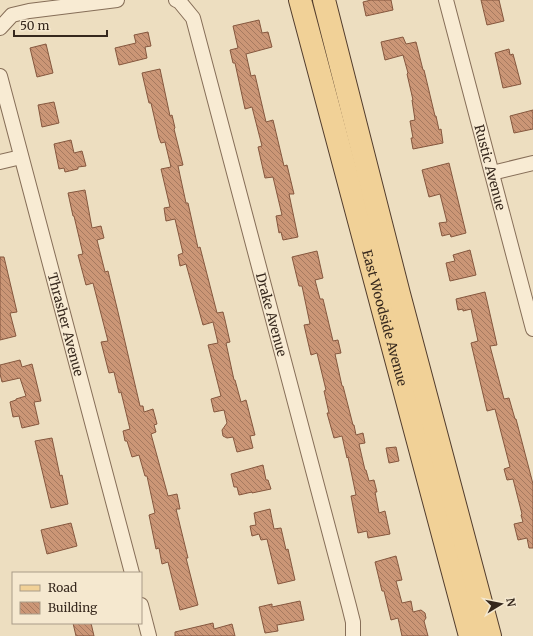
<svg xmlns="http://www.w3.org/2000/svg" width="533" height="636" font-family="Merriweather,serif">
  <defs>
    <pattern id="building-back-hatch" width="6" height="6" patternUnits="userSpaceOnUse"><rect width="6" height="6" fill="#cb9676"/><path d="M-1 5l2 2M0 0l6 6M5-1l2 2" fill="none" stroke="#a67a60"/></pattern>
  </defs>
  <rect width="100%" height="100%" fill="#eddec0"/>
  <!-- building -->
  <path fill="url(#building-back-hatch)" stroke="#85573e" d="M371 0H391L393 10 366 16 363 2Z
    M481 0H499L504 21 487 25Z
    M259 20 262 33 268 32 272 47 246 54 251 76 255 75 266 122 273 120 284 166 287 165 294 194H289L298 237 283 240 281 232 279 233 276 216 282 215 273 177 265 178 258 147 262 146 252 107 245 109 235 63H233L230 50 238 48 233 26Z
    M148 32 151 46 145 47 147 58 119 65 115 48 136 43 134 35Z
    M403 37 406 44 416 42 423 70H424L435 116H436L439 130 441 129 443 143 413 149 411 138H413L410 121 415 120 412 100H413L407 74 408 73 403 55 385 60 381 42Z
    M46 44 53 73 37 77 30 48Z
    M509 49 510 55 513 54 521 84 503 88 495 53Z
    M160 69 170 116 172 115 175 128 174 129 183 165 178 166 186 203H188L198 248 200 247 217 313 223 312 225 320 230 342 226 343 234 380H235L241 402 246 400 255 435 250 436 253 448 237 452 233 437 227 438 223 436 222 430 227 423 224 410 214 412 211 399 221 396 208 345 218 343 213 322 203 325 186 264 180 266 178 255 183 253 175 219 166 221 164 208 170 207 161 169 171 167 165 142 161 143 159 138 151 103H149L142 73Z
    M54 102 59 123 42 127 38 105Z
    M533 110V129L514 133 510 116Z
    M71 140 74 153 82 151 86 166 78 167V169L65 172 64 168 59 169 54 144Z
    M449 163 466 233 451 237 450 234 442 236 439 223 447 222 440 194 429 197 422 170Z
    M85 190 92 228 101 226 104 238 97 240 105 272 108 271 118 312 140 406H143L144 412 153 409 157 424 154 425 156 432 151 434 168 496 177 494 180 509H176L188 558H186L198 605 180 610 168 562 162 564 159 548 156 549 149 515 155 513 147 476H145L139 455 132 457 127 441H125L123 431 130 429 121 392 119 393 114 372 109 373 101 342 108 341 93 283 86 285 78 255 83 254 74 216H73L68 193Z
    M470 250 476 275 450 281 446 263 455 261 453 255Z
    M317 251 323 278 315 280 320 299H323L333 341 338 340 341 353 335 354 342 386H343L353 425H354L356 435 363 433 365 443 359 444 365 470H366L369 481 374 480 377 492H375L379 513 385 511 390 534 368 538 367 531 358 533 351 496 356 495 348 457 347 458 342 436 334 438 327 413H329L324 391 326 390 317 353 311 355 304 325 310 324 302 286H299L292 257Z
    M0 257H4L17 312 10 313 16 336 0 340Z
    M485 292 497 345 490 346 504 399 509 398 515 419H516L533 484V548H529L527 538 518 540 514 524 523 522 521 515 522 514 513 479 507 480 504 469 510 467 495 409 487 411 471 343 478 341 471 309 463 311V309L458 310 456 299Z
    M20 360 22 367 32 364 41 401 34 402 39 424 22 428 19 416 13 417 10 402 16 400V399L26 396 20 378 2 382 0 374V365Z
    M52 438 60 476 62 475 68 504 51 508 35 441Z
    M396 447 399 461 389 463 386 448Z
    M263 465 266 480H268L271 489 252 493V492L239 495 237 487H234L231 474Z
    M270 509 274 529 281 528 286 550 288 549 295 580 278 584 267 539 261 540 259 534 252 536 250 526 256 525 254 513Z
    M71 523 77 546 47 554 41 530Z
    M396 556 402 580 396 581 402 603 411 601 413 612 421 610 425 613 426 618 424 621 428 636H402L398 618 391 620 384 591H382L375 562Z
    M300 601 304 620 277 625 278 631 265 633 259 607 272 604V607Z
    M73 623H91L94 636H76Z
    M213 623 214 629 232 624 235 636H175V632Z"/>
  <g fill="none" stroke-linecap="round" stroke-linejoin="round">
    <defs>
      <g id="street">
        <path id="s1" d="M176 0 179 1 193 18 349 606 353 622V636"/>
        <path id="s2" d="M446 0 533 329"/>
        <path d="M0 28 12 15 29 11 117 0"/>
        <path id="s3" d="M0 76 132 573"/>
        <path d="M0 162 21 157"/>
        <path d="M492 173 533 163"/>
        <path d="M141 605 149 636"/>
      </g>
      <g id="primary">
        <path id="s4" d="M300 0 470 636"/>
        <path d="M324 0 399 294 490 636"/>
      </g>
    </defs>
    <!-- street casing -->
    <use href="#street" stroke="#866e58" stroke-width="16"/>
    <!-- primary casing -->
    <use href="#primary" stroke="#533d2d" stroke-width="24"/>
    <!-- street -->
    <use href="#street" stroke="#f8ebd3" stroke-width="14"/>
    <!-- primary -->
    <use href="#primary" stroke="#f1d197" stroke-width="22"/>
  </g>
  <g text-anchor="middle" stroke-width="4" stroke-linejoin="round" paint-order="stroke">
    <!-- street labels -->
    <g font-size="13" fill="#36281d" stroke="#f5e8cf">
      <text dy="5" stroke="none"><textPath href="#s2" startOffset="173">Rustic Avenue</textPath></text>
      <text dy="5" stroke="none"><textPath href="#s1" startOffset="332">Drake Avenue</textPath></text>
      <text dy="5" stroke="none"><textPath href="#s4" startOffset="329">East Woodside Avenue</textPath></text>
      <text dy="5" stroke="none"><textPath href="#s3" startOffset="257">Thrasher Avenue</textPath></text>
    </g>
  </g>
  <!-- legend -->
  <rect x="12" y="572" width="130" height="52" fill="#f5e8cf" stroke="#a99b88"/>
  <rect x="20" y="585" width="20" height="6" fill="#f1d197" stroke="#a99b88"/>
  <text x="48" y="592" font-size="12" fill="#36281d">Road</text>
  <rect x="20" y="602" width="20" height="12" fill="url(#building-back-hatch)" stroke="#a99b88"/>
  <text x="48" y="612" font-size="12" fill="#36281d">Building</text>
  <!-- north arrow -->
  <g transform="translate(501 604) rotate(80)" stroke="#f5e8cf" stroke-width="3" paint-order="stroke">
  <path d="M0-3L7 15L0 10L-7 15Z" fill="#36281d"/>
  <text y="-6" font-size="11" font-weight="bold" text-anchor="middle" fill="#36281d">N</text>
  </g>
  <!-- scale -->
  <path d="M14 30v6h93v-6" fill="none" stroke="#36281d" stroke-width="2"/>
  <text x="20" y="30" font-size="12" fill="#36281d" stroke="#f5e8cf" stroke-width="3" paint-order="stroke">50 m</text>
</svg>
